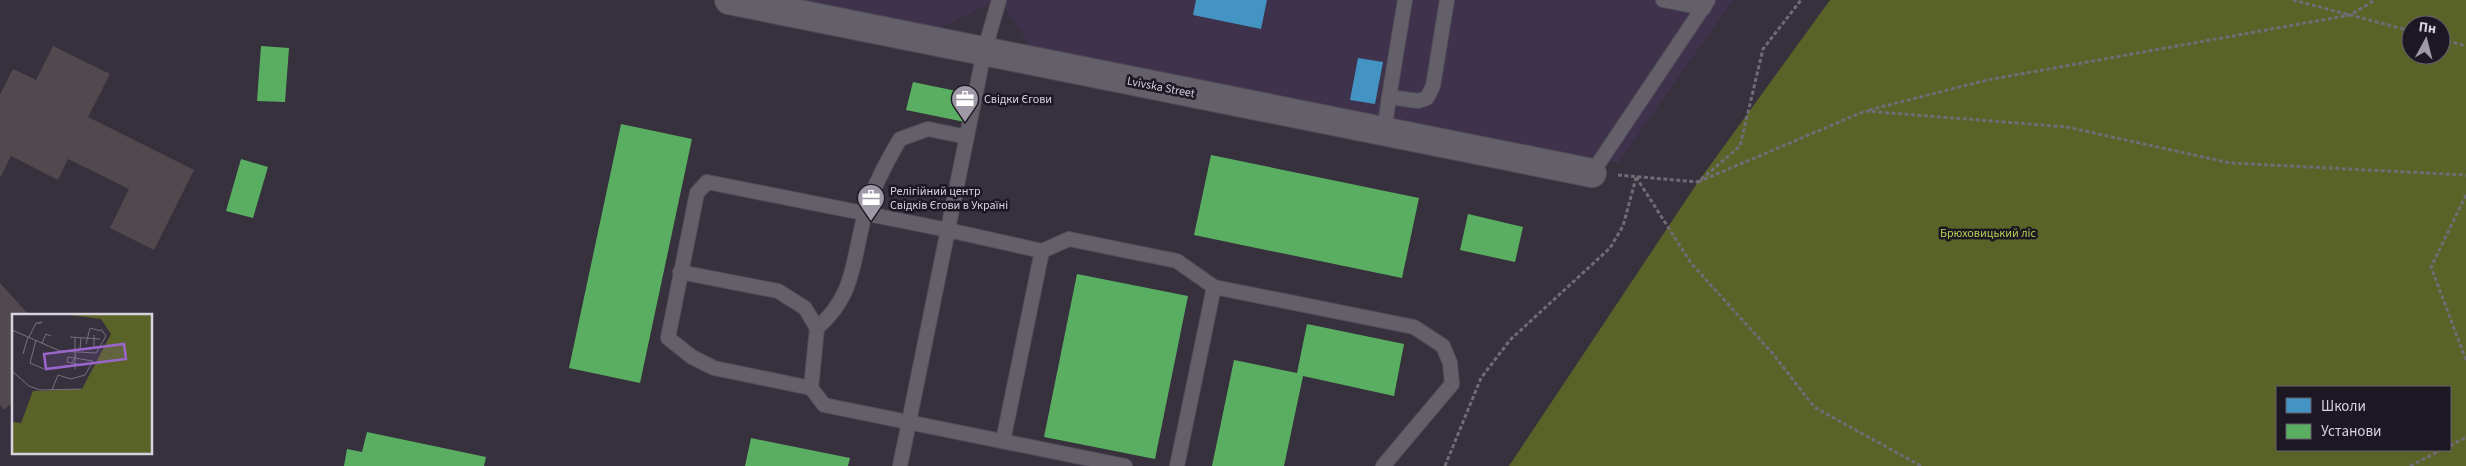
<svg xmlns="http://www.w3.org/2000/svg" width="2466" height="466" font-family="'Source Sans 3',sans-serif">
  <rect width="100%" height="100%" fill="#37313e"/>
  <!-- built -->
  <path fill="#3e324d" d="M794 0H998L936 30Z
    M1000 0H1733L1618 163 1030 46Z"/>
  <!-- forest -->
  <path fill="#596327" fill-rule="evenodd" d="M1830 0H2466V466H1509L1698 182ZM2411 25H2441V55H2411ZM2277 387H2450V450H2277Z"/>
  <!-- schools -->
  <path fill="#4393c3" d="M1196 0H1267L1261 29 1193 15Z
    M1358 58 1383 62 1375 104 1350 100Z"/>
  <!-- public -->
  <path fill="#5aae61" d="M261 46 289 48 285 102 257 101Z
    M913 82 971 94 965 122 906 110Z
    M621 124 692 139 640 383 569 368Z
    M1211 155 1419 198 1402 278 1194 235Z
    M241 159 268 167 253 218 226 211Z
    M1468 214 1523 227 1515 262 1460 250Z
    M1077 274 1188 296 1155 459 1044 437Z
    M1307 324 1404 344 1394 396 1303 376 1284 466H1212L1234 360 1297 373Z
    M367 432 486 457 484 466H344L347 449 362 452Z
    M751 438 850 458 848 466H745Z"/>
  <!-- building -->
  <path fill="#51494e" d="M53 46 110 74 88 117 194 170 154 250 110 228 129 189 68 159 58 180 11 156 0 178V95L13 69 36 80Z
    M0 283 29 315H14V401L4 410 0 405Z"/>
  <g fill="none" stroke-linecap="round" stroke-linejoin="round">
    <defs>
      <path id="lane" d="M1405 0 1389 97 1418 101 1427 98 1433 86 1447 0
        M1663 0 1704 8
        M1384 132 1389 97
        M967 137 928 129 900 139C886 163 874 185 866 211 852 257 857 294 817 328L811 388 824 405 1125 466
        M1592 173 1708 0
        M680 272 778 291 805 308 817 328
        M811 388 714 368 692 357 668 338 697 193 707 182 948 230 1042 251 1069 239 1177 261 1214 287 1414 327 1443 346 1450 363 1452 384 1383 466
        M1003 441 1042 251
        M900 466 984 52 999 0
        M1177 466 1214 287"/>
      <path id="street" d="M729 0 1592 173"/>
    </defs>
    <!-- lane casing -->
    <use href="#lane" stroke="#534e59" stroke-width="16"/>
    <!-- street casing -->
    <use href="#street" stroke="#534e59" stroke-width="30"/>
    <!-- path -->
    <path stroke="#706c75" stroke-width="3" stroke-dasharray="4 2.5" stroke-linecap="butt" d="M2293 0 2411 31
      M2441 39 2466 46
      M1869 110 1987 80 2350 15 2375 0
      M1618 175 1698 182 1740 146 1763 49 1801 0
      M1636 177 1691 263 1773 354 1814 407 1921 466
      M1698 182 1865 111 2067 127 2230 163 2466 175
      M2466 195 2431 267 2466 360
      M2450 446 2466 437
      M1445 466 1481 378 1510 340 1610 248 1623 226 1636 178
      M2410 466 2441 450"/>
    <!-- lane -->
    <use href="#lane" stroke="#64606a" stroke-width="14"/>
    <!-- street -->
    <use href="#street" stroke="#64606a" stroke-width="28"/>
  </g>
  <!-- icons -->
  <defs>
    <symbol id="office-pin" viewBox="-11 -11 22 30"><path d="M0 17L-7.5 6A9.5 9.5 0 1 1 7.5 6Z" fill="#9f99a7" stroke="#1c1722"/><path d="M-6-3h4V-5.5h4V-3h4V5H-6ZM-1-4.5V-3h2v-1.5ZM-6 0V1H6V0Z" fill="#fff"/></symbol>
  </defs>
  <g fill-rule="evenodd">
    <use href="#office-pin" x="949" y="83" width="32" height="43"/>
    <use href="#office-pin" x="855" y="182" width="32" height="43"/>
  </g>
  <g text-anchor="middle" stroke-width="5" stroke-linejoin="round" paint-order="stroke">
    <!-- street labels -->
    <g font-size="12" fill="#d7d1e0" stroke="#1c1722">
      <text transform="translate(1161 87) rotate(11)" y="4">Lvivska Street</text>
    </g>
    <!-- poi labels -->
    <g font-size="12" fill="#d7d1e0" stroke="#1c1722" text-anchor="start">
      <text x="984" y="103">Свідки Єгови</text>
      <text x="890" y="195">Релігійний центр<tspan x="890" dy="14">Свідків Єгови в Україні</tspan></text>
    </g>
    <!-- park labels -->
    <g font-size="12" fill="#b6cf52" stroke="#1c1722">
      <text x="1988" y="237">Брюховицький ліс</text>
    </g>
  </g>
  <!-- overview -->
  <g transform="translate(12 314)">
    <rect width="140" height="140" fill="#37313e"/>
    <path d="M50 0H140V140H0V108L9 109 21 77 70 75 99 20 89 5Z" fill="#596327"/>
    <path fill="none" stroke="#77717f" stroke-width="1" d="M0 16 48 37 84 39 94 22 89 15M82 21V33L87 34M17 23 24 9H28L30 8 26 9M58 23 88 25M24 26 18 49 32 55M30 29 34 20 39 22M74 30 78 14 89 17M64 36 68 35 69 24M11 40 16 23M64 41 60 49 69 51M63 55V23M0 57 17 72 28 76 69 75M40 76 46 61 59 65 73 61 81 47 56 43 55 48 60 49"/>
    <path fill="#9b66cb" fill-opacity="0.15" stroke="#9b66cb" stroke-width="2.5" d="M112 30 114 45 34 55 32 40Z"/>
    <rect width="140" height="140" fill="none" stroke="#d7d1e0" stroke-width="2.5"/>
  </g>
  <!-- legend -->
  <rect x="2276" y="386" width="175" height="65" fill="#1c1722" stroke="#67616e"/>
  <rect x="2286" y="398" width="25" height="15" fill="#4393c3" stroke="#67616e"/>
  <text x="2321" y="411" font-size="15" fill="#d7d1e0">Школи</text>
  <rect x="2286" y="424" width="25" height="15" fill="#5aae61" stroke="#67616e"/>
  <text x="2321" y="436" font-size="15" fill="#d7d1e0">Установи</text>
  <!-- north arrow -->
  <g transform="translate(2426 40) rotate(7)"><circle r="24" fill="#1c1722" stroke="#67616e"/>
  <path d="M0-4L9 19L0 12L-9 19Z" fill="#9f99a7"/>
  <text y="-8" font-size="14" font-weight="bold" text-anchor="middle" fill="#d7d1e0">Пн</text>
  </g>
</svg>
